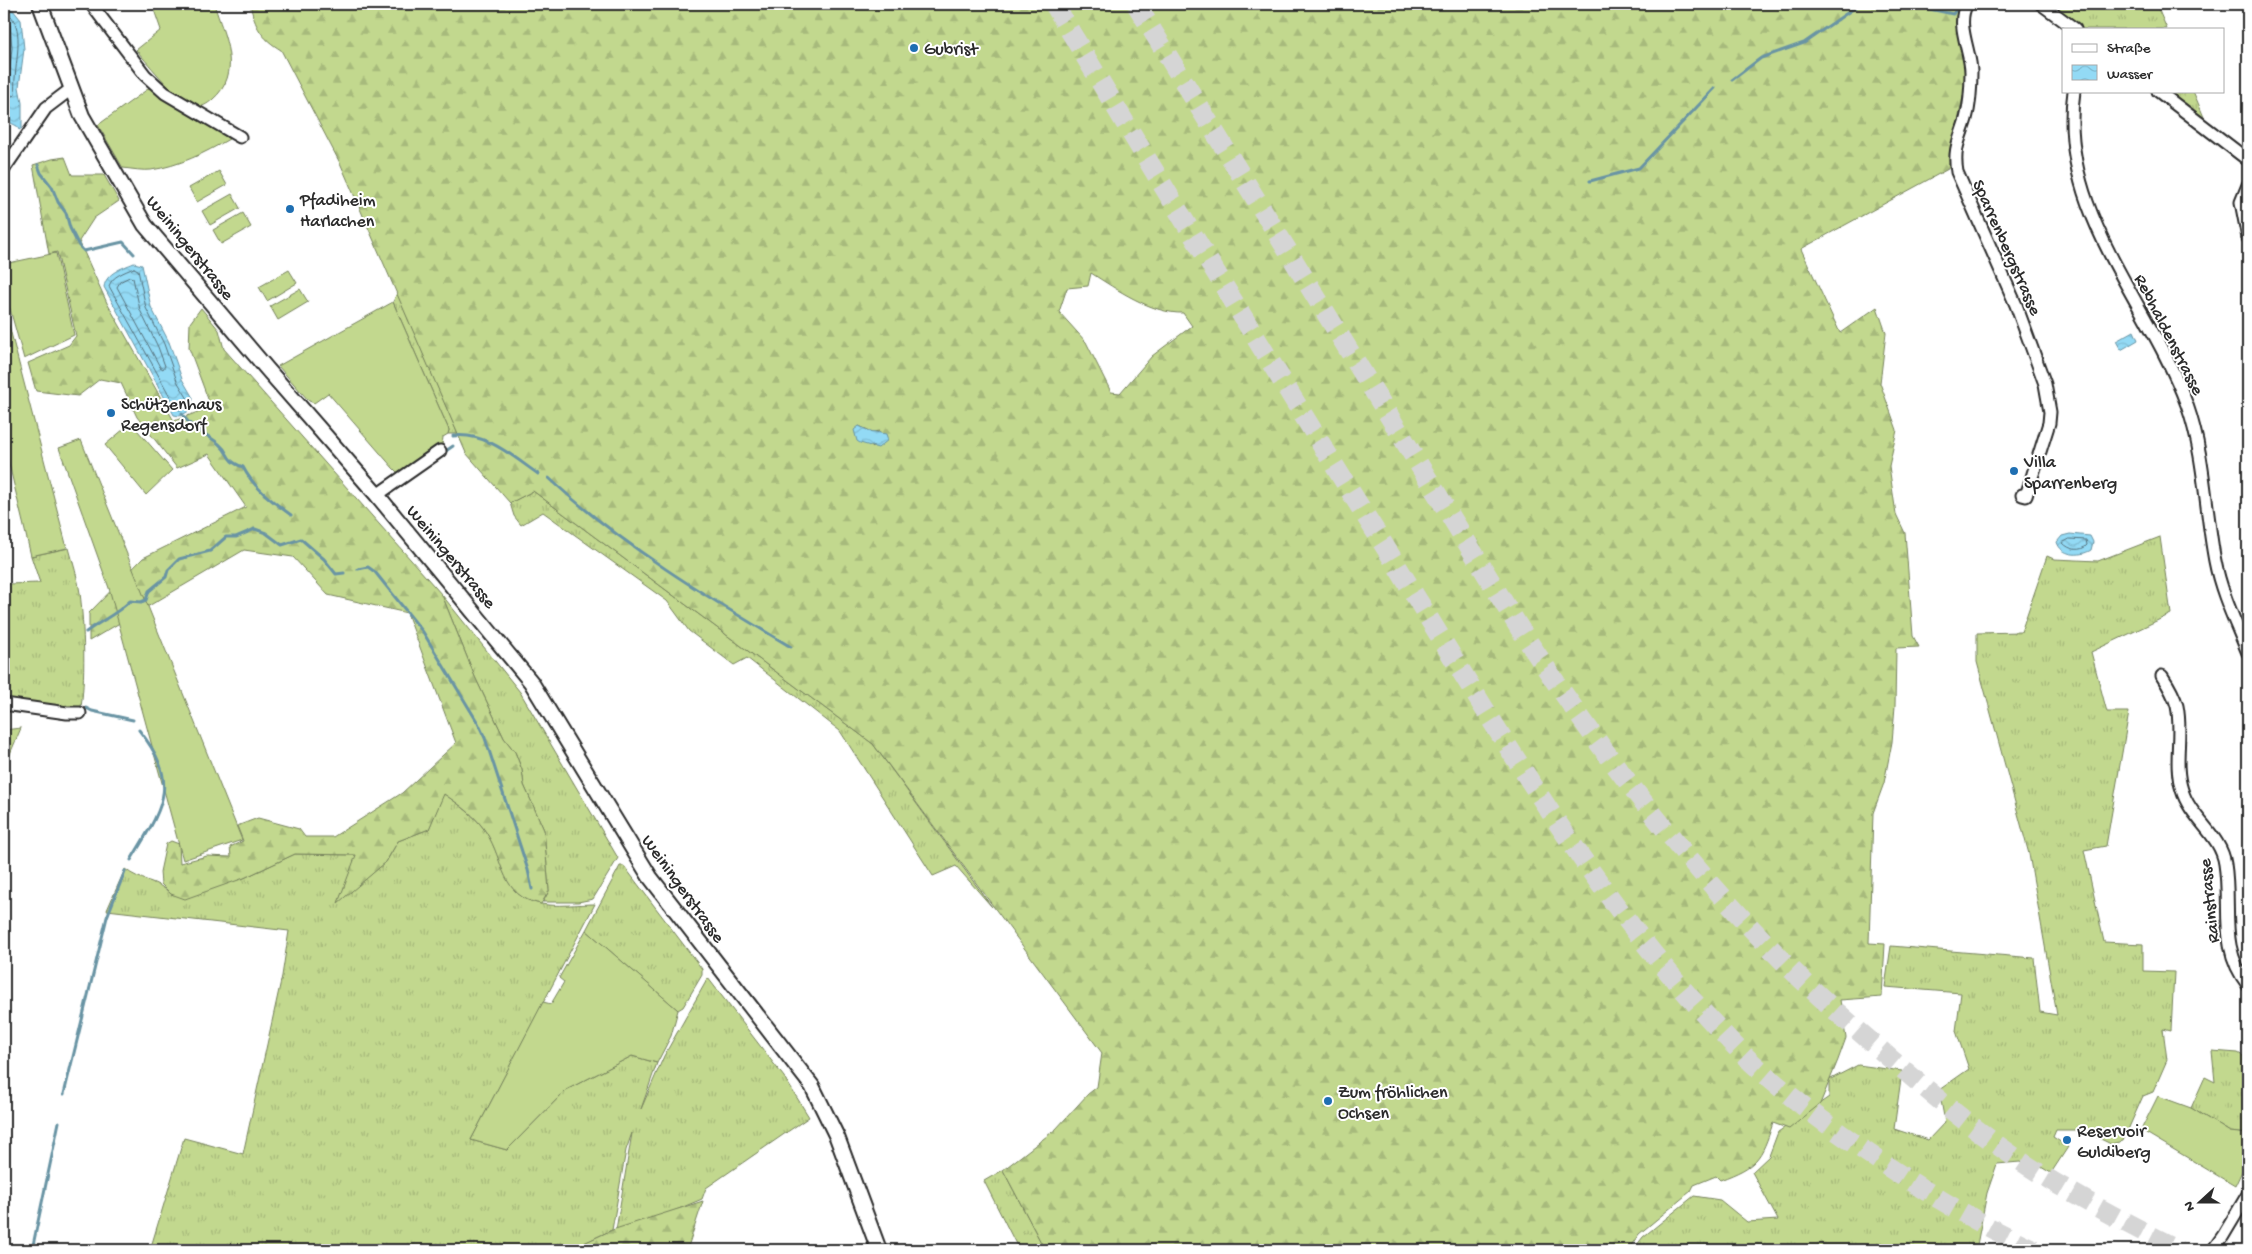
<svg xmlns="http://www.w3.org/2000/svg" width="2252" height="1254" font-family="'Gochi Hand',sans-serif">
  <defs>
    <pattern id="grass-tufts" width="24" height="20" patternUnits="userSpaceOnUse" patternTransform="scale(1.25)"><rect width="24" height="20" fill="#c2d88e"/><path d="M3 7l-1-3M5 7V3M7 7l1-3M15 17l-1-3M17 17v-4M19 17l1-3" fill="none" stroke="#a7ba7b"/></pattern>
    <pattern id="forest-firs" width="22" height="20" patternUnits="userSpaceOnUse" patternTransform="scale(1.25)"><rect width="22" height="20" fill="#c2d88e"/><path d="M5 1l3.5 6h-7zM16 11l3.5 6h-7z" fill="#a7ba7b"/></pattern>
    <pattern id="water-waves" width="16" height="10" patternUnits="userSpaceOnUse" patternTransform="scale(1.25)"><rect width="16" height="10" fill="#93daf5"/><path d="M0 5q4-4 8 0t8 0" fill="none" stroke="#7fbbd2"/></pattern>
  </defs>
  <rect width="100%" height="100%" fill="#fff"/>
  <filter id="ink" filterUnits="userSpaceOnUse"><feTurbulence type="fractalNoise" baseFrequency=".02" numOctaves="2"/><feDisplacementMap in="SourceGraphic" scale="10" xChannelSelector="R" yChannelSelector="G"/><feConvolveMatrix kernelMatrix="1 2 1 2 8 2 1 2 1" color-interpolation-filters="sRGB"/></filter>
  <g filter="url(#ink)">
    <!-- grass -->
    <path fill="url(#grass-tufts)" stroke="#76825c" d="M2048 4H2156L2167 29H2083Z
      M2166 91H2193L2206 122Z
      M397 293 458 434H448L449 430 393 302Z
      M533 491 873 744 992 907 956 866 933 876 840 731 747 658 734 665 689 631 667 601 543 512 521 525 514 516 510 503Z
      M2160 537 2171 614 2091 652 2107 712H2129L2106 846 2084 850 2104 942 2143 944V971L2174 972 2171 1031 2163 1029 2167 1060 2153 1092 2143 1096 2123 1141 2111 1144 2082 1130H2056L2053 1137 2068 1147 2051 1173 2041 1167 2037 1171 2020 1162 1997 1164 1987 1193 1976 1250H1633L1643 1237 1694 1196 1720 1200 1747 1222 1778 1220 1752 1172 1769 1156 1778 1132 1829 1097V1080L1858 1065 1902 1071 1894 1129 1928 1140 1945 1122 1939 1090 1969 1069 1956 1031 1961 993 1885 987 1891 946 2034 958 2040 1012 2057 1015 2029 854 1977 662V633L2021 632 2047 556 2054 559 2098 561Z
      M69 548C73 563 78 578 80 593 84 624 86 682 80 713L4 704 7 584 40 583 31 556Z
      M442 595 520 692 618 858 593 899 578 902H543L549 891 544 830 524 785 522 770 515 752 504 738 475 677Z
      M443 793C459 805 475 815 486 832 505 860 500 896 541 904 556 907 579 904 595 904L471 1140 507 1150 566 1090 632 1056 657 1063 641 1109 664 1056 708 978 784 1077 809 1117 706 1188 702 1199 615 1236 632 1133 626 1150 612 1230 569 1250H150L184 1138 243 1154 282 976 289 931 107 910 125 869C141 882 156 879 171 894L244 878 295 854 357 855 339 901 386 862 398 841 429 829Z
      M620 866H624L702 969V975L683 1007 678 1010 586 930Z
      M2212 1051 2238 1053 2248 1059V1134L2230 1132 2191 1108 2205 1077 2215 1082Z
      M1003 1170 1045 1250H1019L984 1181Z"/>
    <!-- forest -->
    <path fill="url(#forest-firs)" stroke="#76825c" fill-rule="evenodd" d="M250 4H1964L1957 17 1966 67 1964 92 1948 169 1801 249 1840 333 1877 307 1886 333 1880 383 1897 430 1889 466 1896 514 1905 533 1913 636 1919 647 1896 648 1895 706 1892 742 1884 783 1873 813 1869 943 1885 944 1882 997 1840 1000 1846 1038 1838 1060 1820 1104 1789 1129 1773 1123C1761 1160 1757 1166 1720 1180L1716 1176 1694 1185 1691 1191 1639 1234 1628 1250H1045L1003 1170 1056 1129 1088 1094 1097 1087 1102 1053 873 744 533 491 510 503 466 453 341 165 281 50C261 38 255 27 250 4ZM1091 273C1116 289 1152 314 1183 313L1192 326 1152 356 1120 393 1111 392 1086 342 1059 312 1067 288 1088 286ZM859 426 873 432 880 431 873 448 867 443Z
      M65 157 72 175H104L119 201 94 218 79 241 107 303 174 421 211 407 189 348 190 323 201 308 219 330 224 349 442 595 475 677 504 738 515 752 522 770 524 785 544 830 549 891 541 904C500 896 505 862 486 832 475 815 460 805 444 794L429 829 398 841 386 862 338 903 356 855 295 854 244 878 185 899 171 894 161 884 160 872 166 844 171 841 179 844 180 863 207 856 231 857 230 847 243 841 237 826 258 818 299 829 305 837H333L402 793 456 743 407 613 328 595 293 557 244 550 89 641V613L143 558 246 507 209 454 177 468 137 417 121 383 100 379 78 396 36 391 28 363 69 345 76 336 57 252 49 254 33 165 52 159Z
      M21 728 4 768V730Z
      M703 1201 687 1250H569L612 1230Z"/>
    <!-- garden -->
    <path fill="#c2d88e" stroke="#76825c" d="M152 4H214C224 36 244 73 212 100 207 104 202 108 195 106 174 98 151 66 136 50L161 30Z
      M152 86 176 106 204 121 229 139C205 153 179 166 151 170 143 171 132 169 123 168L98 125Z
      M219 171 227 185 197 202 189 188Z
      M232 194 240 208 210 225 202 211Z
      M243 213 251 227 221 244 213 230Z
      M56 253 74 335 24 359 4 288V264Z
      M289 270 297 283 267 301 259 287Z
      M300 289 308 302 278 320 270 306Z
      M393 302 449 430 448 434 443 437 442 446 404 474H399L393 468 328 393 314 403 309 401 278 366Z
      M4 306 67 548 31 556 4 443Z
      M131 423 172 470 146 495 105 445Z
      M81 440 242 840 183 860 109 588 59 448Z
      M586 930 678 1010 671 1036 657 1063 632 1056 566 1090 507 1150 471 1140 543 1002 551 1004 564 982 559 978Z
      M2158 1096 2191 1108 2230 1132 2248 1134V1168L2243 1169 2235 1186 2141 1130Z"/>
    <!-- water -->
    <path fill="url(#water-waves)" stroke="#6994a4" d="M13 10 21 20 24 49 19 87 22 103V128L19 130 17 126 9 122 4 84V11Z
      M134 263 142 265 151 307 169 342 182 379 193 398 191 410 180 416 174 415 104 287C106 273 122 268 134 263Z
      M2134 331 2138 340 2121 350 2116 341Z
      M859 426 869 431 886 434 888 440 878 448 860 443 857 441 854 430Z
      M2070 534 2090 536 2093 542 2091 550C2080 557 2061 556 2057 542L2062 536Z"/>
    <g fill="none" stroke-linecap="round" stroke-linejoin="round">
      <!-- shore -->
      <path stroke="#55717c" stroke-width="1" d="M4 16H11C26 34 12 72 15 95L12 96 4 92
        M4 22 10 25 12 48 8 83 4 85
        M134 268 138 270 146 308 164 344 177 381 188 399 187 406 180 410 177 409 109 286C112 276 125 272 134 268Z
        M130 277 133 278 140 310 158 347 165 366 163 369 160 367 117 287 120 282Z
        M2070 539 2086 540 2087 545C2081 552 2069 550 2063 543Z"/>
      <!-- stream -->
      <path stroke="#6994a4" stroke-width="3" d="M1906 4 1953 14 1955 11
        M1732 80 1761 58 1804 43 1860 4
        M38 165 41 173 52 187 58 202 66 213 70 228 79 246 84 251 123 242 134 254
        M1590 181 1639 168 1715 88
        M182 414C192 430 206 433 219 444 231 454 224 460 243 467 253 487 273 502 291 515
        M453 436C486 432 512 456 538 474
        M443 453 453 446
        M549 478C621 545 707 597 791 647
        M358 569 368 567 375 572 423 632 478 723 485 738 528 870 532 889
        M86 632C101 621 118 613 130 601L141 602 146 600 149 591 166 577 168 570 179 559 210 551 226 537H236L255 529 266 533 282 545 301 539 324 559 336 574 344 573
        M86 708 92 711 133 720
        M131 860C162 808 182 784 139 730
        M64 1094 107 917 125 871
        M32 1250 59 1122"/>
      <!-- motorway-tunnel -->
      <path stroke="#d5d5d5" stroke-width="20" stroke-dasharray="20 10" stroke-linecap="butt" d="M1054 4C1163 187 1274 369 1387 550 1493 721 1593 901 1735 1046 1765 1077 1800 1104 1834 1129 1897 1175 1964 1217 2035 1250
        M1136 4 1520 629C1596 745 1682 859 1780 958 1815 994 1854 1027 1892 1060 1933 1095 1974 1130 2019 1160 2070 1194 2124 1222 2179 1250"/>
      <defs>
        <path id="minor" d="M91 4 145 75 165 93 240 137
          M1967 4C1955 24 1971 51 1971 72 1971 87 1970 105 1966 119 1960 139 1953 149 1957 172L2016 305 2045 384 2050 412 2049 423 2026 496 2022 495
          M2041 4 2075 29
          M2074 91C2057 211 2149 301 2187 405 2205 456 2205 509 2215 561 2221 593 2236 623 2248 653
          M2158 91 2248 160
          M4 169 46 108 71 89
          M2248 185 2241 202 2248 238
          M377 495 440 451
          M2162 676C2168 685 2174 695 2177 706 2183 734 2173 763 2182 790 2190 818 2221 835 2225 864 2232 908 2218 947 2248 985
          M4 704 67 713H80
          M2213 1250 2223 1236 2248 1194"/>
        <path id="tertiary" d="M40 4 82 116 145 225 267 369 377 495 531 682 650 877 812 1086 837 1137 879 1250"/>
      </defs>
      <!-- minor casing -->
      <use href="#minor" stroke="#2b2b2b" stroke-width="15"/>
      <!-- tertiary casing -->
      <use href="#tertiary" stroke="#2b2b2b" stroke-width="18"/>
      <!-- minor -->
      <use href="#minor" stroke="#fff" stroke-width="11"/>
      <!-- tertiary -->
      <use href="#tertiary" stroke="#fff" stroke-width="14"/>
    </g>
  </g>
  <!-- markers -->
  <g fill="#1f6fb2" stroke="#fff" stroke-width="2">
    <circle cx="914" cy="48" r="5"/>
    <circle cx="290" cy="209" r="5"/>
    <circle cx="111" cy="413" r="5"/>
    <circle cx="2014" cy="471" r="5"/>
    <circle cx="1328" cy="1101" r="5"/>
    <circle cx="2067" cy="1140" r="5"/>
  </g>
  <g text-anchor="middle" stroke-width="4" stroke-linejoin="round" paint-order="stroke">
    <!-- poi labels -->
    <g font-size="18" fill="#2b2b2b" stroke="#fff" text-anchor="start">
      <text x="924" y="54">Gubrist</text>
      <text x="300" y="205">Pfadiheim<tspan x="300" dy="21">Harlachen</tspan></text>
      <text x="121" y="409">Schützenhaus<tspan x="121" dy="21">Regensdorf</tspan></text>
      <text x="2024" y="467">Villa<tspan x="2024" dy="21">Sparrenberg</tspan></text>
      <text x="1338" y="1097">Zum fröhlichen<tspan x="1338" dy="21">Ochsen</tspan></text>
      <text x="2077" y="1136">Reservoir<tspan x="2077" dy="21">Guldiberg</tspan></text>
    </g>
    <!-- street labels -->
    <g font-size="18" fill="#2b2b2b" stroke="#fff">
      <text transform="translate(191 247) rotate(51)" y="6">Weiningerstrasse</text>
      <text transform="translate(2008 247) rotate(66)" y="6">Sparrenbergstrasse</text>
      <text transform="translate(2170 334) rotate(63)" y="6">Rebhaldenstrasse</text>
      <text transform="translate(452 556) rotate(50)" y="6">Weiningerstrasse</text>
      <text transform="translate(684 888) rotate(54)" y="6">Weiningerstrasse</text>
      <text transform="translate(2208 901) rotate(-96)" y="6">Rainstrasse</text>
    </g>
  </g>
  <!-- margin -->
  <rect width="2252" height="1254" fill="none" stroke="#fff" stroke-width="20"/>
  <rect x="10" y="10" width="2232" height="1234" fill="none" stroke="#2b2b2b" stroke-width="2" filter="url(#ink)"/>
  <!-- legend -->
  <rect x="2062" y="28" width="162" height="65" fill="#ffffff" stroke="#aaaaaa"/>
  <rect x="2072" y="44" width="25" height="8" fill="#ffffff" stroke="#aaaaaa"/>
  <text x="2107" y="52" font-size="15" fill="#2b2b2b">Straße</text>
  <rect x="2072" y="65" width="25" height="15" fill="url(#water-waves)" stroke="#aaaaaa"/>
  <text x="2107" y="78" font-size="15" fill="#2b2b2b">Wasser</text>
  <!-- north arrow -->
  <g transform="translate(2200 1202) rotate(249)" stroke="#ffffff" stroke-width="4" paint-order="stroke">
  <path d="M0-4L9 19L0 12L-9 19Z" fill="#2b2b2b"/>
  <text y="-8" font-size="14" font-weight="bold" text-anchor="middle" fill="#2b2b2b">N</text>
  </g>
</svg>
